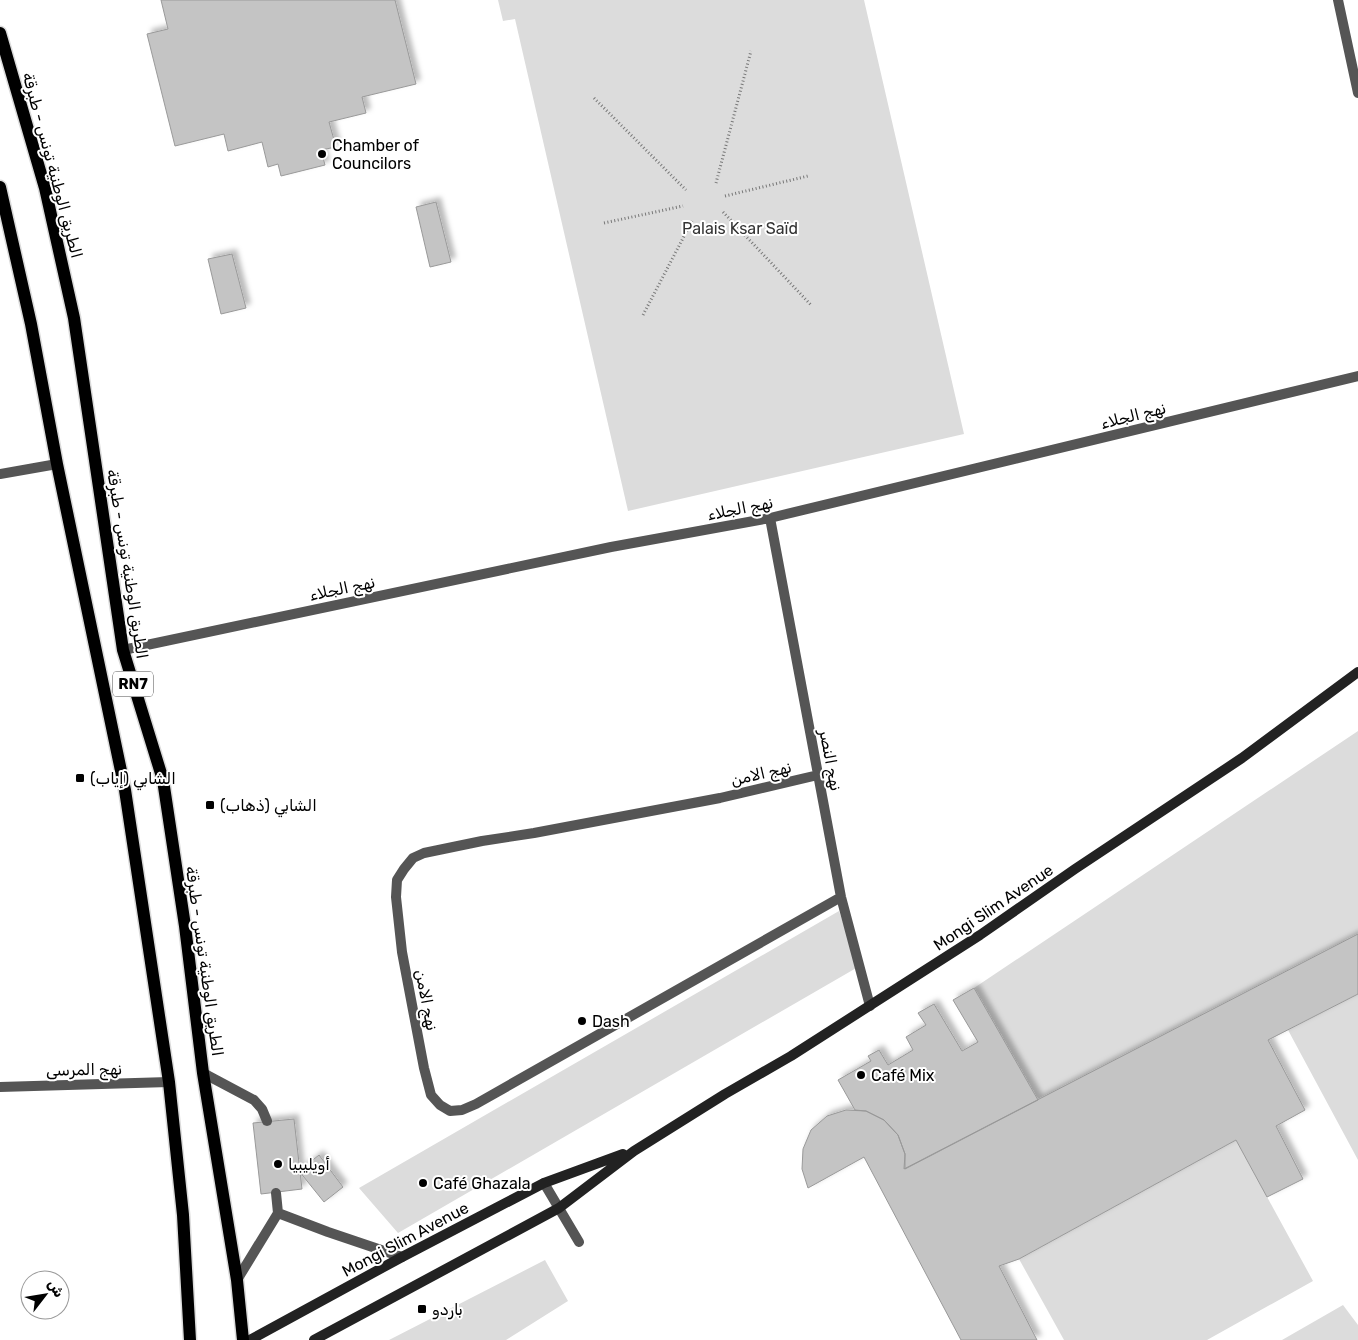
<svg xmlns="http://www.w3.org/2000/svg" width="1358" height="1340" font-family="Rubik,Vazirmatn,sans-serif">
  <defs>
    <filter id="shadow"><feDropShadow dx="4.5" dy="-4.5" stdDeviation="2.5" flood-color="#0004"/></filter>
  </defs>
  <rect width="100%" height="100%" fill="#fff"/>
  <!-- green -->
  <path fill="#dcdcdc" d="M498 0H864L964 434 628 511 515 19 503 21Z
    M1358 731V934L1038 1100 974 988Z
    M839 911 858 967 398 1233 359 1188Z
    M1358 994V1160L1288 1030Z
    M1236 1140 1313 1281 1207 1340H1064L1019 1259Z
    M545 1260 568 1301 506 1340H389Z
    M1343 1305 1358 1325V1340H1282Z"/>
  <!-- building -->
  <path fill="#c4c4c4" stroke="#999" filter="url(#shadow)" d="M161 0H395L416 84 362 97 366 113 329 122 336 147 321 150 325 165 281 176 278 164 268 167 262 142 228 151 224 134 175 146 147 34 168 29Z
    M436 202 451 262 430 267 416 207Z
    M232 254 246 308 221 314 208 259Z
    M1358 934V994L1268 1040 1305 1110 1276 1126 1303 1179 1267 1197 1236 1140 1019 1259 999 1266 1037 1340H961L864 1157 808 1188 802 1169 803 1149 811 1130 827 1116 846 1110 866 1111 884 1120 898 1135 905 1154 904 1169Z
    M974 988 1038 1100 905 1169V1154L898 1135 884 1120 866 1111 855 1110 838 1080 871 1061 868 1056 879 1050 888 1065 913 1050 906 1037 926 1025 918 1013 934 1004 962 1051 978 1042 953 1000Z
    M294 1119 302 1189 261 1194 253 1123Z
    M319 1155 343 1187 324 1202 299 1171Z"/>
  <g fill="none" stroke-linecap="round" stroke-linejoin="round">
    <defs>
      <path id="primary" d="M0 33 45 188 74 318 123 650 163 780 185 926 203 1073 237 1280 243 1340
        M0 187 31 324 57 464 125 790 169 1082 183 1215 190 1340"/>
    </defs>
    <!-- primary casing -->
    <use href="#primary" stroke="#dbdbdb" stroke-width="15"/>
    <!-- path -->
    <path stroke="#777" stroke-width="3" stroke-dasharray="1 2.5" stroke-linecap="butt" d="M594 98 686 190
      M716 183 751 51
      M725 196 808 176
      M723 212 812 306
      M604 223 683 206
      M643 315 693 219"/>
    <!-- service -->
    <path stroke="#555" stroke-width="10" d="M203 1073 254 1100 262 1109 267 1121
      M544 1183 579 1242
      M276 1193 278 1213 328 1232 402 1257
      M237 1280 278 1213"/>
    <!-- minor -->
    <path stroke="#555" stroke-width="10" d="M1338 0 1358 93
      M0 474 57 464
      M770 518 841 897 870 1006
      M123 650 611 547 770 518 1358 376
      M818 775 720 798 534 833 482 841 424 853 413 858 404 869 397 880 396 897 402 952 424 1068 431 1095 440 1105 450 1111 462 1110 476 1104 841 897
      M0 1087 169 1082"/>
    <!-- secondary -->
    <path stroke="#222" stroke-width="10" d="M250 1340 402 1257 544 1183 623 1154
      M314 1340 559 1208 634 1151 725 1094 791 1056 980 935 1075 869 1242 758 1358 672"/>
    <!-- primary -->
    <use href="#primary" stroke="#000" stroke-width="12"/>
  </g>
  <!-- markers -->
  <g fill="#000" stroke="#fff" stroke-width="2">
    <circle cx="322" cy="154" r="5"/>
    <rect x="75" y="773" width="10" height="10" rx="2.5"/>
    <rect x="205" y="800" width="10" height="10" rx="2.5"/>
    <circle cx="582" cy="1021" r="5"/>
    <circle cx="861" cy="1075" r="5"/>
    <circle cx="278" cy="1164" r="5"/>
    <circle cx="423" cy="1183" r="5"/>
    <rect x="417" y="1304" width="10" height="10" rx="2.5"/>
  </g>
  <g text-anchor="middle" stroke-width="4" stroke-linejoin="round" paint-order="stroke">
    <!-- shield labels -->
    <rect fill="#fff" stroke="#4c4c4c" stroke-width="1" x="113" y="671.5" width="40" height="25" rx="4"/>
    <g font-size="15" font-weight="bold" fill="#000">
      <text x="133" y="689">RN7</text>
    </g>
    <!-- poi labels -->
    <g font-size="16" fill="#000" stroke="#fff" text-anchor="start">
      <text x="332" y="151">Chamber of<tspan x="332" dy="18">Councilors</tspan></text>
      <text x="90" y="784">الشابي (إياب)</text>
      <text x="220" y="811">الشابي (ذهاب)</text>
      <text x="592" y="1027">Dash</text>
      <text x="871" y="1081">Café Mix</text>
      <text x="288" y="1170">أويليبيا</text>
      <text x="433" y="1189">Café Ghazala</text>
      <text x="432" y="1315">باردو</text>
    </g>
    <!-- street labels -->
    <g font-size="16" fill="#000" stroke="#fff">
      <text transform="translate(53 165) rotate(75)" y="6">الطريق الوطنية تونس - طبرقة</text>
      <text transform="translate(1133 415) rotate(-14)" y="6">نهج الجلاء</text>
      <text transform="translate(740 508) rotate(-11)" y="6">نهج الجلاء</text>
      <text transform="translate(128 564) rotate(81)" y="6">الطريق الوطنية تونس - طبرقة</text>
      <text transform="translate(342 588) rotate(-12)" y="6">نهج الجلاء</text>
      <text transform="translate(831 760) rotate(79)" y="6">نهج النصر</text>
      <text transform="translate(761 773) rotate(-13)" y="6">نهج الامن</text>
      <text transform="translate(993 907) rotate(-34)" y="6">Mongi Slim Avenue</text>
      <text transform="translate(205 961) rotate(82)" y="6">الطريق الوطنية تونس - طبرقة</text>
      <text transform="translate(427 1000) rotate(79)" y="6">نهج الامن</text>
      <text transform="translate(84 1069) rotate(-1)" y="6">نهج المرسى</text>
      <text transform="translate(405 1239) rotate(-28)" y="6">Mongi Slim Avenue</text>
    </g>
    <!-- park labels -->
    <g font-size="16" fill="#333" stroke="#fff">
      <text x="740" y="234">Palais Ksar Saïd</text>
    </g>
  </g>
  <!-- north arrow -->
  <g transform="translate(45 1295) rotate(59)"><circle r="24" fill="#ffffff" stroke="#999999"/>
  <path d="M0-4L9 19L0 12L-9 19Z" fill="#000000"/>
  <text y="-8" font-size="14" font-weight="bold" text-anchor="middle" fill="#000000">ش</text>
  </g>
</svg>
